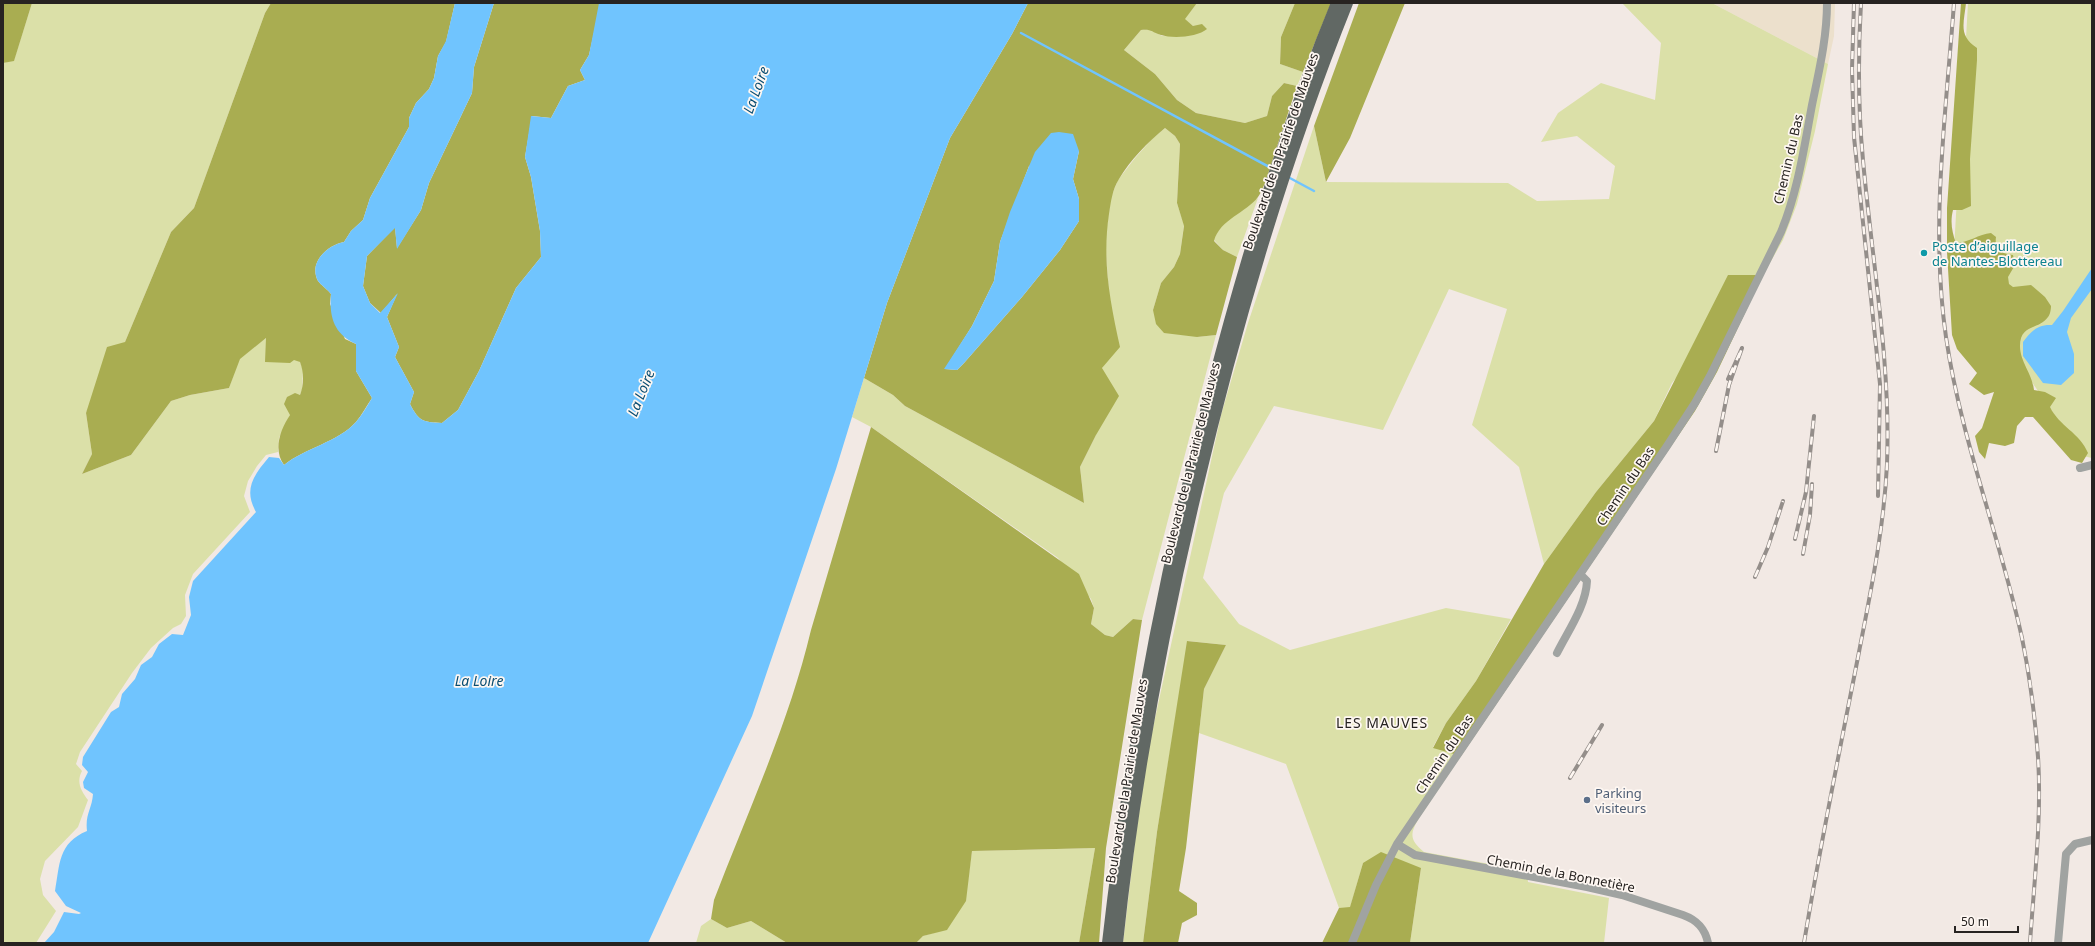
<svg xmlns="http://www.w3.org/2000/svg" width="2095" height="946" font-family="'Noto Sans',sans-serif">
  <rect width="100%" height="100%" fill="#f2e9e4"/>
  <!-- industrial -->
  <path fill="#ece0cc" d="M1712 3H1835L1834 36 1828 64Z"/>
  <!-- green -->
  <path fill="#dbe0a8" d="M32 3H271L265 13 194 208 171 232 125 342 86 413 92 454 82 474 131 455 171 401 190 395 229 388 239 359 266 338 300 362 303 369 302 390 279 438 278 452 266 455 257 466 248 481 244 496 250 512 193 574 185 595 186 616 181 624 173 628 151 648 132 673 80 752 76 764 82 771C76 782 81 791 88 800L78 827 45 861 40 879 43 895 56 911 36 943H3V63L14 60Z
    M1197 3H1295L1281 37 1280 64 1303 72 1297 86 1284 83 1272 96 1267 116 1245 123 1196 113 1177 100 1155 74 1124 50 1141 30 1150 29 1162 36H1184L1193 26 1184 19Z
    M1622 3H1712L1828 64 1815 131 1797 204 1783 240 1763 275 1672 383 1654 421 1596 492 1544 564 1519 467 1472 425 1507 309 1449 289 1383 430 1274 406 1224 493 1203 578 1239 624 1290 650 1446 608 1511 619 1476 681 1446 723 1433 747 1461 756 1419 818C1410 834 1409 839 1424 852L1527 871 1528 882 1609 898 1604 943H1410L1421 868 1363 863 1350 908H1339L1286 764 1199 733 1204 689 1226 645 1188 641 1157 832 1143 943H1123L1136 833 1149 746 1221 415 1248 323 1314 126 1326 182 1508 183 1537 201 1609 199 1615 166 1577 136 1541 142 1558 113 1601 83 1655 100 1661 43Z
    M1968 3H2092V458L2083 456 1953 268Z
    M1165 128 1175 136 1180 144 1177 203 1184 225 1180 254 1174 267 1161 283 1153 310 1197 337 1216 335 1142 620 1133 619 1113 637 1105 635 1091 624 1094 608 1091 599 1058 558 871 427 852 417 864 378 893 395 905 406 1084 503 1080 467 1096 435 1109 295 1105 239 1111 197 1118 180 1135 158 1152 139Z
    M1258 198 1237 257 1223 250 1214 240C1219 222 1243 209 1258 198Z
    M1095 848 1079 943H916L923 936 947 929 965 901 972 851Z
    M711 919 727 928 751 921 787 943H696L701 926Z"/>
  <!-- forest -->
  <path fill="#a9ad51" fill-rule="evenodd" d="M3 3H32L14 61 3 63Z
    M271 3H455L446 42 438 56 434 78 429 89 416 103 409 118V127L370 198 363 220 351 231 344 242C328 245 308 262 318 281 321 285 328 290 331 294L330 304 345 339 356 344V371L372 398C367 405 362 415 356 422 338 442 305 448 284 465 273 450 280 430 290 415L284 404 287 397 295 393 300 395C304 385 304 372 300 362L294 360 290 363 265 362 266 338 240 359 229 388 190 395 171 401 131 455 82 474 92 454 86 413 107 347 125 342 171 232 194 208 265 13Z
    M494 3H599L600 6 589 55 580 70 585 80 568 86 551 118 532 116 525 157 531 177 540 231 541 257 516 288 479 371 458 410 442 423C424 422 419 422 410 404L414 392 395 357 399 347 387 317 397 294 381 313 370 303 363 286 367 256 395 227 397 248 421 210 429 183 472 93 474 67Z
    M1028 3H1197L1185 19 1193 26 1202 24 1207 29C1198 37 1173 39 1161 35 1151 32 1152 29 1141 30L1124 50 1155 74 1177 100 1196 113 1245 123 1267 116 1272 96 1284 83 1297 86 1265 183C1263 187 1261 193 1258 197 1246 213 1220 219 1214 241L1223 250 1237 257 1216 335 1197 337 1164 333 1156 324 1153 310 1161 283 1174 267 1180 254 1184 226 1177 203 1180 144 1175 136 1165 128C1148 142 1130 160 1119 179 1112 190 1111 202 1109 214 1102 260 1110 302 1120 347L1102 368 1119 396 1096 435 1080 467 1084 503 905 406 893 395 864 378 887 303 950 138 1012 34ZM1079 151 1073 179 1079 199V221L1060 250 1022 297 964 363 957 370 945 369 972 326 994 281 1000 242 1029 166Z
    M1295 3H1331L1303 72 1280 64 1281 37Z
    M1359 3H1405L1350 138 1326 182 1314 126Z
    M1961 3H1966C1964 23 1958 36 1977 48V60L1970 159 1971 206 1962 210H1953C1950 222 1952 232 1956 243 1968 243 1979 234 1991 233L1996 237C1994 250 2002 254 2013 255L2015 265 2008 277 2009 284 2013 287 2031 285 2045 297 2051 306C2051 309 2050 315 2048 317 2039 330 2020 324 2020 346 2020 362 2032 373 2034 390L2045 392 2056 398 2050 407C2059 426 2080 433 2088 453L2082 463 2071 460 2033 417H2025L2017 426 2014 443 2005 446 1989 443 1985 459 1979 452 1975 436 1982 428 1994 392 1984 395 1969 384 1977 373 1957 349 1952 335 1947 252V208Z
    M1728 275H1763L1717 372 1695 411 1461 756 1433 748 1446 723 1476 681 1544 564 1596 492 1654 421Z
    M871 427 1079 574 1094 608 1091 624 1105 635 1113 637 1133 619 1142 620 1106 848 1099 943H1079L1095 848 972 851 966 901 947 930 923 936 916 943H787L751 921 727 928 711 919 714 900C748 811 789 723 811 630Z
    M1187 641 1226 645 1204 689 1186 848 1179 891 1197 903V915L1182 923 1178 943H1143L1157 832Z
    M1381 852 1421 868 1410 943H1322L1339 908 1350 907 1363 863Z"/>
  <!-- water -->
  <path fill="#70c4fe" d="M455 3H494L474 67 472 93 429 183 421 210 397 249 395 228 367 256 363 286 370 303 380 313 398 293 387 317 399 347 395 357 414 392 410 404C419 422 424 422 442 423L458 410 479 371 516 288 541 257 540 231 531 177 525 157 531 116 551 118 568 86 585 80 580 70 589 55 599 3H1028L1012 34 950 138 887 303 836 469 752 716 648 943H44L54 932 64 912 79 914 81 913 66 906 55 891C60 864 58 843 87 831 85 814 92 809 93 794L84 788 83 782 88 772 82 765 83 757 111 712 119 707 122 694 135 679 141 665 152 657 159 644 172 634 183 635 191 615 189 597 193 581 256 512C243 489 254 475 269 457L279 458 284 465C305 448 338 442 356 422 362 415 367 406 372 398L356 371V344C334 334 329 317 331 294 328 290 321 285 318 281 308 262 328 245 344 242L351 231 363 220 370 198 409 127V118L416 103 429 89 434 78 438 56 446 41Z
    M1059 132 1073 134 1079 151 1073 179 1079 199V221L1060 250 1022 297 964 363 957 370 944 369 972 326 994 281 1000 242 1010 212 1035 152 1051 133Z
    M2092 268V289L2071 318 2067 332 2074 354V373L2061 385 2043 383 2023 356V342C2031 331 2038 324 2052 325L2063 311Z"/>
  <g fill="none" stroke-linecap="round" stroke-linejoin="round">
    <!-- stream -->
    <path stroke="#70c4fe" stroke-width="2.5" d="M1021 33 1273 169
      M1288 177 1314 191"/>
    <!-- street -->
    <path stroke="#a0a3a1" stroke-width="8" d="M2080 468 2092 465
      M1557 653C1568 631 1586 606 1587 581L1580 574
      M1397 844 1415 855 1426 857 1587 887 1622 895 1683 915C1697 920 1705 928 1708 943
      M1352 943 1376 885 1397 844 1667 446 1695 403 1710 376 1781 232C1798 191 1804 148 1812 105 1819 71 1827 38 1827 3
      M2058 943 2066 854 2075 844 2092 840"/>
    <!-- primary -->
    <path stroke="#616864" stroke-width="12" d="M1108 943C1129 757 1164 574 1211 392 1245 261 1285 129 1337 3
      M1117 943C1133 789 1161 637 1197 487 1236 323 1284 160 1347 3"/>
    <defs>
      <path id="rail" d="M1854 3 1852 69 1854 137 1880 384 1878 496
        M1954 3C1946 113 1930 227 1946 337 1961 440 2000 537 2022 638 2030 677 2035 717 2038 757 2042 818 2034 882 2030 943
        M1716 451 1729 385 1742 348 1728 379
        M1795 539 1806 492 1814 416
        M1803 554 1810 515 1812 484
        M1755 577 1768 547 1783 501
        M1570 778 1602 725
        M1804 943C1820 846 1840 749 1859 652 1871 590 1884 528 1887 464 1891 362 1872 262 1863 160 1858 108 1858 55 1861 3"/>
    </defs>
    <!-- rail casing -->
    <use href="#rail" stroke="#948e8a" stroke-width="4"/>
    <!-- rail -->
    <use href="#rail" stroke="#fef7f2" stroke-width="2.5" stroke-dasharray="8" stroke-linecap="butt"/>
  </g>
  <!-- markers -->
  <circle fill="#0f9aa8" stroke="#fef7f2" stroke-width="1.5" cx="1924" cy="253" r="4"/>
  <circle fill="#5c6f8a" stroke="#fef7f2" stroke-width="1.5" cx="1587" cy="800" r="4"/>
  <g text-anchor="middle" stroke-width="3.5" stroke-linejoin="round" paint-order="stroke">
    <!-- street labels -->
    <g font-size="13" fill="#272321" stroke="#fef7f2">
      <text transform="translate(1280 151) rotate(-71)" y="5">Boulevard de la Prairie de Mauves</text>
      <text transform="translate(1788 159) rotate(-77)" y="5">Chemin du Bas</text>
      <text transform="translate(1190 463) rotate(-76)" y="5">Boulevard de la Prairie de Mauves</text>
      <text transform="translate(1625 486) rotate(-56)" y="5">Chemin du Bas</text>
      <text transform="translate(1444 754) rotate(-56)" y="5">Chemin du Bas</text>
      <text transform="translate(1126 781) rotate(-81)" y="5">Boulevard de la Prairie de Mauves</text>
      <text transform="translate(1561 873) rotate(11)" y="5">Chemin de la Bonnetière</text>
    </g>
    <!-- culture labels -->
    <g font-size="13" fill="#0d838f" stroke="#fef7f2" text-anchor="start">
      <text x="1932" y="251">Poste d’aiguillage<tspan x="1932" dy="15">de Nantes-Blottereau</tspan></text>
    </g>
    <!-- service labels -->
    <g font-size="13" fill="#4e5e75" stroke="#fef7f2" text-anchor="start">
      <text x="1595" y="798">Parking<tspan x="1595" dy="15">visiteurs</tspan></text>
    </g>
    <!-- water labels -->
    <g font-size="14" font-style="italic" fill="#094d72" stroke="#fef7f2">
      <text transform="translate(756 90) rotate(-70)" y="5">La Loire</text>
      <text transform="translate(641 393) rotate(-68)" y="5">La Loire</text>
      <text x="479" y="686">La Loire</text>
    </g>
    <!-- neighbourhood labels -->
    <g font-size="14" letter-spacing="1" fill="#272321" stroke="#fef7f2">
      <text x="1382" y="728">LES MAUVES</text>
    </g>
  </g>
  <!-- border -->
  <rect width="2095" height="946" fill="none" stroke="#272321" stroke-width="8"/>
  <!-- scale -->
  <path d="M1955 926v6h63v-6" fill="none" stroke="#272321" stroke-width="2"/>
  <text x="1961" y="926" font-size="12" fill="#272321" stroke="#fef7f2" stroke-width="3" paint-order="stroke">50 m</text>
</svg>
